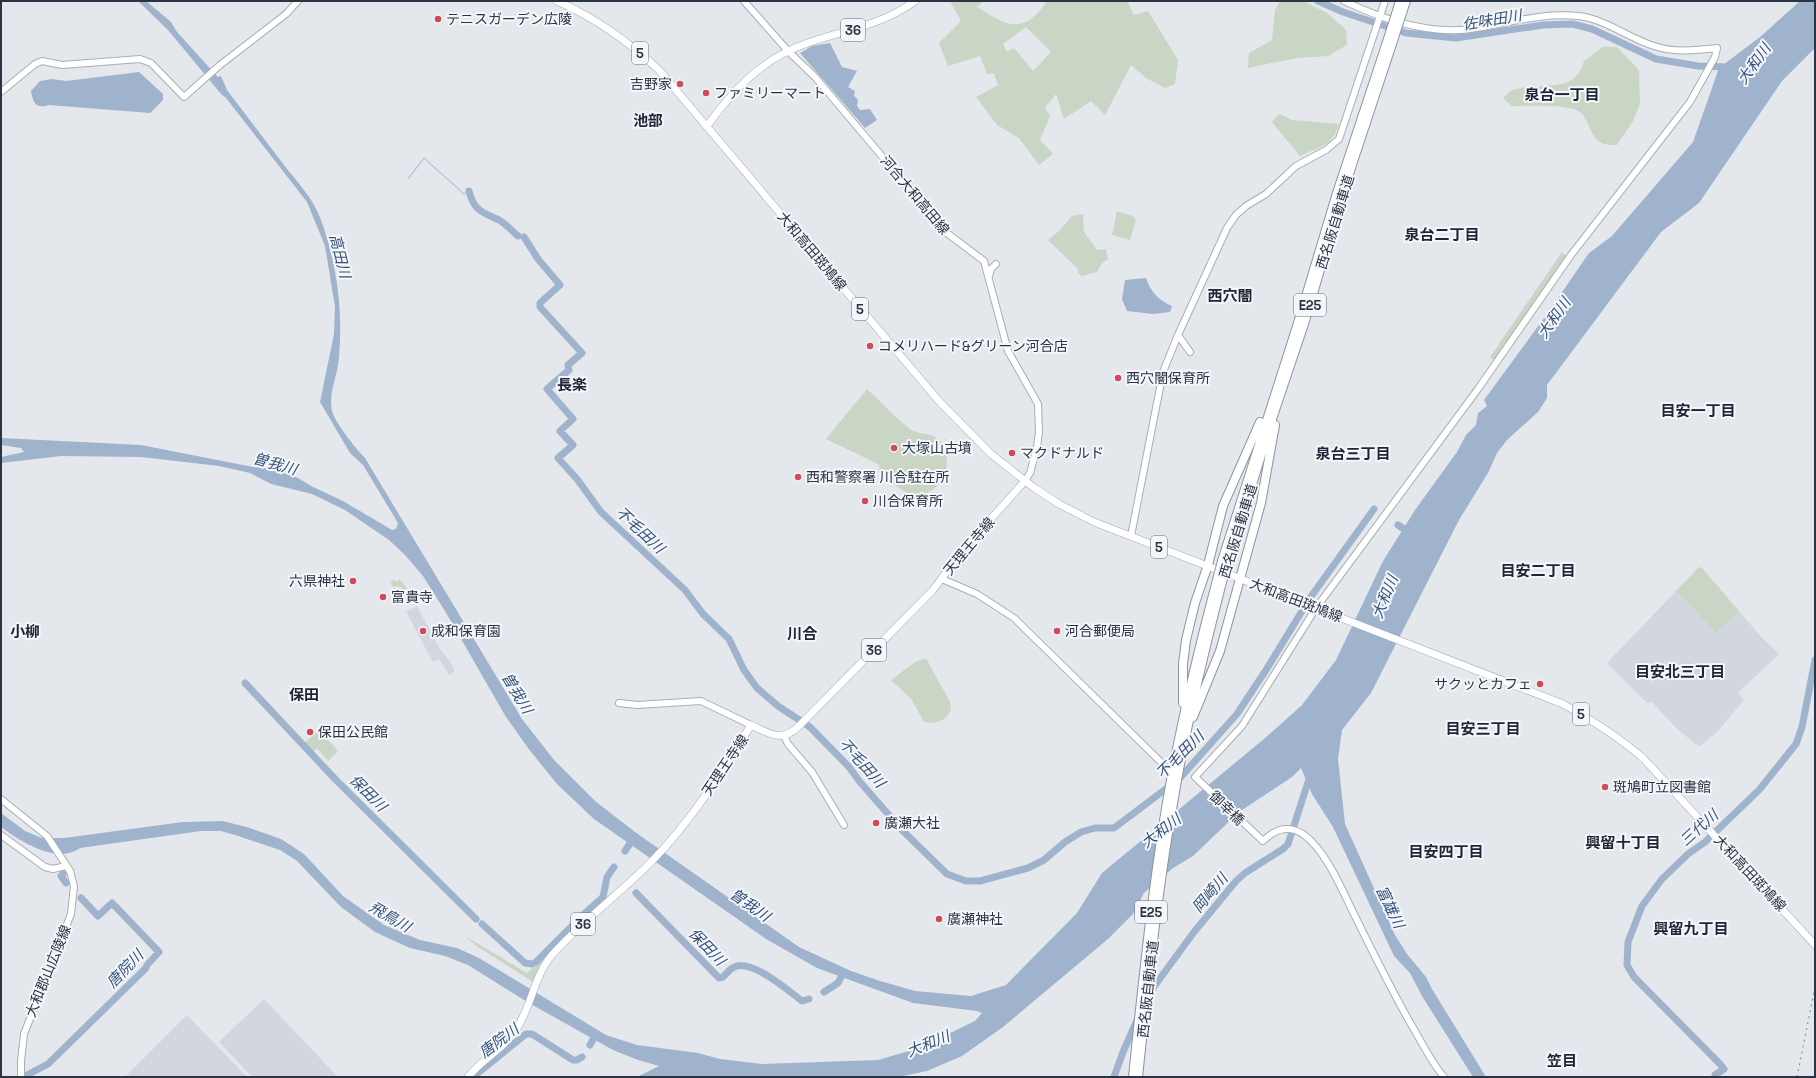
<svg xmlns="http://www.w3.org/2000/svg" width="1816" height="1078" font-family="'Space Grotesk','Noto Sans JP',sans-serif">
  <rect width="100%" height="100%" fill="#e4e7ec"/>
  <!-- built -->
  <path fill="#d2d6de" d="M1676 591 1716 633 1739 611 1761 637 1779 654 1738 693 1744 700 1718 731 1700 746 1697 745 1677 729 1652 702 1647 703 1607 663Z
    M417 606 440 649 454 667V672L449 675 439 659 433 662 406 612Z
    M264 999 338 1077H252L219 1042Z
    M187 1015 247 1077H125Z"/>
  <!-- green -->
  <path fill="#c9d6c5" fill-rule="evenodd" d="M950 1H984L977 7C1007 26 1023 36 1047 1H1127L1134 15 1148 11 1178 60 1175 84 1165 88 1146 78 1131 65 1105 115 1091 101 1064 119 1056 94 1045 108 1050 116 1040 140 1053 154 1039 165 1019 138 997 125 976 97 998 85 994 73 987 74 980 56 948 66 939 43 961 21ZM1026 27 1051 52 1033 71 1014 48 1007 52 1003 44Z
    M1280 1H1303L1327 13 1346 30 1347 45 1328 56 1297 58 1248 68 1249 53 1272 40 1275 10Z
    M1603 47H1617L1639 70 1640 104 1633 121 1617 145C1613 145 1605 145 1602 143 1588 136 1589 114 1576 110 1560 104 1529 106 1511 106L1503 98C1506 95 1509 91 1513 90 1539 80 1574 97 1584 61Z
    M1279 114 1292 120 1339 124C1333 146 1319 147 1300 156L1272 122Z
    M1117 211 1132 216 1136 220 1130 240 1112 235Z
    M1083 214 1084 232 1097 250 1106 249 1108 259 1102 263 1097 272 1082 276 1078 273V269L1048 240 1059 231 1072 216Z
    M1562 252 1567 257 1494 360 1490 357Z
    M867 389C881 402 895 417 910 429 919 436 932 430 943 444 945 447 945 452 946 455 951 479 934 493 913 498L885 478 878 464 826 439Z
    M1699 567 1702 568 1739 611 1716 633 1676 591Z
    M399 579 410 592 397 605 394 604V598L402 591 401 589 402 587 391 586 392 584 390 582 394 580 397 582Z
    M926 658 950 702 951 709C947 721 936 724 924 722L912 700 891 680 915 662Z
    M319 730 338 751 328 761 317 748 312 753 303 744Z
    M465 936 527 973 535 966H537L556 947 534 982H533L478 947Z"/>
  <!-- water -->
  <path fill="#9fb4cc" d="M138 1H146L171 22 177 32 218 77 221 76 227 90C246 115 265 140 284 165 297 182 314 199 321 220 337 264 343 311 339 357 338 376 328 392 332 411 334 421 356 449 365 458L522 719 554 760 595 801 635 832 799 947 851 971 880 981 915 991 971 996 1006 985 1077 913 1102 873 1264 739 1302 705 1336 660 1383 561 1415 510 1457 452 1466 435 1476 425 1478 413 1487 406 1484 400 1547 314 1589 253 1612 236 1693 142 1719 68 1760 37 1800 1H1815V48L1782 81 1699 203 1661 232 1547 385V398L1538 412 1507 440 1497 453 1488 473 1459 520 1371 693 1342 730 1338 759 1345 824 1395 935 1407 954 1426 977 1432 989 1486 1077H1473L1422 996 1410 973 1394 956 1333 827 1312 794 1301 768 1292 777 1239 812 1193 856 1173 868 1144 893 1133 914 1108 939 1003 1027 962 1056 927 1071 898 1077H637L659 1066 638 1060 613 1050 529 1003 468 965 445 956 410 948 375 932 341 907 297 861 280 850 235 835 221 831H201L80 848C57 865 20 841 1 827V813L25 831 42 838H64L183 822 222 821 247 827 281 839 304 854 343 896 384 925 420 940 457 948 479 958 606 1035 637 1045 698 1053 720 1059 762 1064 878 1060 919 1048 975 1021 982 1013 977 1011 913 1003 817 968 766 939 594 819 557 784 528 748 506 717 445 611 423 576 405 555 389 540 345 510 312 494 271 484 250 473 219 466 141 457 61 456 1 463V457L24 452 21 448 1 445V438L141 445 253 467 273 469 298 478 313 487 343 501 392 530 396 529 398 523 363 465 350 453 320 402 334 334 335 307 325 246 307 202 226 98 221 94 168 30Z
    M830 43 842 67 857 71 848 87 855 91 854 96 858 100 857 106 860 110 870 109 877 120 865 128 800 53 812 46Z
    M139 72 163 94V100L150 113 49 105C36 109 33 103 31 91L40 81 52 79 66 81Z
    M1146 278C1151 292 1158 300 1172 306L1170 312 1153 314 1127 311 1122 299 1125 280Z"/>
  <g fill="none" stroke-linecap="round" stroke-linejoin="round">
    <!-- stream -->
    <path stroke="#9fb4cc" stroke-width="1" d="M408 179 424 158 464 194 469 191"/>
    <!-- river -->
    <path stroke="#9fb4cc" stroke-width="7" d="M1318 1 1343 12 1406 33 1456 38 1543 25 1573 24 1592 29 1656 59 1698 66 1729 67
      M469 191C474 211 482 212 499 220 506 224 512 231 518 236
      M524 237 538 259 560 285 540 303V307L582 353 568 365 569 370 547 389 573 419 560 431 573 445 558 458 577 479 601 512 685 590 703 614 729 639 744 670 757 688 778 706 810 727 849 767 860 782 902 830 947 874 966 881H980L1028 868 1044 860 1065 842 1081 832 1095 828H1114L1179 779 1237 714 1266 670 1310 598 1374 509
      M1398 525 1410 533
      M245 683 336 780 476 919
      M625 851 633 839
      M63 874 61 876 66 883
      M636 893 719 978 723 977C727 973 731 967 737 966 755 962 788 990 802 1001L809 999
      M584 914 603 897 607 877 614 867
      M482 924 525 963 532 964
      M536 962 578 920
      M824 992 838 983 843 973
      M1147 999 1153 988 1194 932 1236 881 1245 873 1283 849 1288 844 1310 776
      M590 1045 595 1036
      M25 1076 48 1064 146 968 147 965 159 952 112 903 98 916 81 898
      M473 1077 526 1034H532L573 1060H577L582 1057
      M1114 1077 1123 1052 1138 1018
      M1716 1077 1715 1075 1724 1069 1720 1064 1634 977 1627 965 1628 942 1642 906 1662 879 1688 854 1705 842 1759 790 1796 744 1802 727 1815 660"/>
    <defs>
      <path id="secondary" d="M744 1 788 51 815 77 897 174 939 227 984 261 1008 351 1038 404 1039 432 1037 447 1030 473 1025 481
        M1344 1C1382 19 1427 35 1470 29 1506 24 1542 12 1578 16 1606 19 1628 38 1654 46 1674 53 1697 50 1717 48L1715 57 1690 102 1571 255 1478 389 1316 608 1242 726 1195 777 1263 841C1274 830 1287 824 1303 834 1325 850 1340 885 1352 910 1372 951 1392 992 1415 1031 1424 1047 1432 1063 1444 1077
        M1 92 35 64 42 61 62 65 140 59 151 63 184 97 220 65 286 14 298 1
        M989 276 991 269 996 264
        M1178 335 1190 352
        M1131 536 1163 372 1178 335 1227 228 1236 215 1246 206 1266 194 1296 166 1326 150 1339 139 1385 1
        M942 579 977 594 1014 618 1171 772
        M619 703 637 705 701 701 751 725
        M784 736 788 744 812 772 844 825
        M1 799 47 836 70 871 74 886 71 914 24 1034 21 1061V1077
        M1 835 45 867 53 869 66 866"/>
      <path id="primary" d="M557 1C596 18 628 41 659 70L938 400 991 454 1033 487 1059 504 1094 522 1563 704C1592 720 1619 737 1644 759L1815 945
        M707 126C733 90 762 59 805 44 844 30 881 26 915 1
        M468 1077C482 1059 505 1048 517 1028 532 1005 534 976 552 955 583 920 621 893 653 860 692 820 722 772 751 725 768 733 781 742 797 728L933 590 963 550 1025 481"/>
      <path id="highway" d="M1396 14 1400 1
        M1401 16 1406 1
        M1222 561 1298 323 1337 193 1386 45
        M1228 563 1273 416 1304 324 1342 195 1391 47
        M1183 703V664L1186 640 1195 603 1208 565 1223 506 1260 422
        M1193 717 1220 651 1261 503 1275 425
        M1133 1077C1141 998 1149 919 1161 840 1174 752 1194 666 1217 580
        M1138 1077C1148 982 1158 886 1175 792 1187 721 1204 652 1222 582"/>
    </defs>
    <!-- secondary casing -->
    <use href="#secondary" stroke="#a9aeb7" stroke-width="8"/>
    <!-- primary casing -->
    <use href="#primary" stroke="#a3abb8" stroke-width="8"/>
    <!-- highway casing -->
    <use href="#highway" stroke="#8b94a3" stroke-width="10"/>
    <!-- secondary -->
    <use href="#secondary" stroke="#fff" stroke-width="6"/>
    <!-- primary -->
    <use href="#primary" stroke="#fff" stroke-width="7"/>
    <!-- highway -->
    <use href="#highway" stroke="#fff" stroke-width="8"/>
    <!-- rail -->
    <path stroke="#7d8696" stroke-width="1" stroke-dasharray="2 4" stroke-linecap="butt" d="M1797 1077 1815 987"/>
    <defs>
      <path id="highway-bridge" d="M1386 45 1396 14
        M1391 47 1401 16
        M1217 580 1222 561
        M1222 582 1228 563"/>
    </defs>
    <!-- highway-bridge casing -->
    <use href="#highway-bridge" stroke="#8b94a3" stroke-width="10" stroke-linecap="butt"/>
    <!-- highway-bridge -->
    <use href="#highway-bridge" stroke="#fff" stroke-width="8"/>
  </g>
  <!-- markers -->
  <g fill="#d1495b" stroke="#f4f6f9" stroke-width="1.5">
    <circle cx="438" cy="19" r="4"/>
    <circle cx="680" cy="84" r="4"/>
    <circle cx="706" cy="93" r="4"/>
    <circle cx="870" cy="346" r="4"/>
    <circle cx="1118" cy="378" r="4"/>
    <circle cx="894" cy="448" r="4"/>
    <circle cx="1012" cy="453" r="4"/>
    <circle cx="798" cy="477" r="4"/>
    <circle cx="865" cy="501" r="4"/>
    <circle cx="353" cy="581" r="4"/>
    <circle cx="383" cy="597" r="4"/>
    <circle cx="423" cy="631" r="4"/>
    <circle cx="1057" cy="631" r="4"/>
    <circle cx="1540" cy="684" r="4"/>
    <circle cx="310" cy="732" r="4"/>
    <circle cx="1605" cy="787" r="4"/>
    <circle cx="876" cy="823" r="4"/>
    <circle cx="939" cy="919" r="4"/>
  </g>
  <g text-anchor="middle" stroke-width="4" stroke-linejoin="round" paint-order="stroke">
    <!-- shield labels -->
    <g fill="#f4f6f9" stroke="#676e7b" stroke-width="1">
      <rect x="841" y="19" width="24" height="22" rx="3"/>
      <rect x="632" y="42" width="16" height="22" rx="3"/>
      <rect x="1294" y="294" width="32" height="22" rx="3"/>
      <rect x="852" y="298" width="16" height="22" rx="3"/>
      <rect x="1151" y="536" width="16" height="22" rx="3"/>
      <rect x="862" y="639" width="24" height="22" rx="3"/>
      <rect x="1573" y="703" width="16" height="22" rx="3"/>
      <rect x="1135" y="901" width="32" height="22" rx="3"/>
      <rect x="571" y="913" width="24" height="22" rx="3"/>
    </g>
    <g font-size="13" font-weight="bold" fill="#2b3445">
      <text x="853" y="35">36</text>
      <text x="640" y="58">5</text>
      <text x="1310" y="310">E25</text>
      <text x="860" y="314">5</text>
      <text x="1159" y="552">5</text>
      <text x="874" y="655">36</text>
      <text x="1581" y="719">5</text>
      <text x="1151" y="917">E25</text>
      <text x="583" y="929">36</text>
    </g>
    <!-- poi labels -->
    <g font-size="14" fill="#2b3445" stroke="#f4f6f9" text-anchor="start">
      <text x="446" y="24">テニスガーデン広陵</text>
      <text x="672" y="89" text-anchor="end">吉野家</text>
      <text x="714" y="98">ファミリーマート</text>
      <text x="878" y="351">コメリハード&amp;グリーン河合店</text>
      <text x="1126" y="383">西穴闇保育所</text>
      <text x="902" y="453">大塚山古墳</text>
      <text x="1020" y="458">マクドナルド</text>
      <text x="806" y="482">西和警察署 川合駐在所</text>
      <text x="873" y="506">川合保育所</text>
      <text x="345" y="586" text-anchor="end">六県神社</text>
      <text x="391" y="602">富貴寺</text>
      <text x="431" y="636">成和保育園</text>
      <text x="1065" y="636">河合郵便局</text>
      <text x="1532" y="689" text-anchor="end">サクッとカフェ</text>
      <text x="318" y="737">保田公民館</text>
      <text x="1613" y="792">斑鳩町立図書館</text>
      <text x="884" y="828">廣瀬大社</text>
      <text x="947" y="924">廣瀬神社</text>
    </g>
    <!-- street labels -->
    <g font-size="14" fill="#2b3445" stroke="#f4f6f9">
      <text transform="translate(915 195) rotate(50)" y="5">河合大和高田線</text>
      <text transform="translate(1335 222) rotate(-73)" y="5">西名阪自動車道</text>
      <text transform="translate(812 251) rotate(50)" y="5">大和高田斑鳩線</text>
      <text transform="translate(1238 531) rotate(-73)" y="5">西名阪自動車道</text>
      <text transform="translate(969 546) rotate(-50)" y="5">天理王寺線</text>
      <text transform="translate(1296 600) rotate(21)" y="5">大和高田斑鳩線</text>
      <text transform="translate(725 765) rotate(-56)" y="5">天理王寺線</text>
      <text transform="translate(1227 808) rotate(44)" y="5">御幸橋</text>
      <text transform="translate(1750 873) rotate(47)" y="5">大和高田斑鳩線</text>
      <text transform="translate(48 971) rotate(-68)" y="5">大和郡山広陵線</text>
      <text transform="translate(1148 989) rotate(-84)" y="5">西名阪自動車道</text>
    </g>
    <!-- water labels -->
    <g font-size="15" font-style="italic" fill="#34527a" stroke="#f4f6f9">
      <text transform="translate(1492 20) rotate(-9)" y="5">佐味田川</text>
      <text transform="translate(1754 64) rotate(-54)" y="5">大和川</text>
      <text transform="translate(340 256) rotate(76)" y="5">高田川</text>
      <text transform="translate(1554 318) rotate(-55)" y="5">大和川</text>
      <text transform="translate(275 464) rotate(16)" y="5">曽我川</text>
      <text transform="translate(640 530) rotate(43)" y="5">不毛田川</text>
      <text transform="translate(1385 597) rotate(-68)" y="5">大和川</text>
      <text transform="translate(517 693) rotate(59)" y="5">曽我川</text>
      <text transform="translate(1180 755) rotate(-45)" y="5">不毛田川</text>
      <text transform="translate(862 763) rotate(48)" y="5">不毛田川</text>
      <text transform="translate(368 793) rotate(45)" y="5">保田川</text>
      <text transform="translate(1699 828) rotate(-42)" y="5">三代川</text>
      <text transform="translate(1161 831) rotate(-37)" y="5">大和川</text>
      <text transform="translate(1210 893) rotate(-50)" y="5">岡崎川</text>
      <text transform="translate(750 905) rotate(35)" y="5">曽我川</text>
      <text transform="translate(1390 907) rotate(64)" y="5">富雄川</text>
      <text transform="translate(390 917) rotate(30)" y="5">飛鳥川</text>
      <text transform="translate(707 947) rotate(46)" y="5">保田川</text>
      <text transform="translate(125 969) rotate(-46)" y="5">唐院川</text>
      <text transform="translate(499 1041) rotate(-37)" y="5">唐院川</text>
      <text transform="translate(928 1044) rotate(-22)" y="5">大和川</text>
    </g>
    <!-- neighbourhood labels -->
    <g font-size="15" font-weight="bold" fill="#1d2536" stroke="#f4f6f9">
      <text x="1562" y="100">泉台一丁目</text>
      <text x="648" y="126">池部</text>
      <text x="1442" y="240">泉台二丁目</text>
      <text x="1230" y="301">西穴闇</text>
      <text x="572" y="390">長楽</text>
      <text x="1698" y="416">目安一丁目</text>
      <text x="1353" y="459">泉台三丁目</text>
      <text x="1538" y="576">目安二丁目</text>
      <text x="25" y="637">小柳</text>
      <text x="802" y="639">川合</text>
      <text x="1680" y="677">目安北三丁目</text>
      <text x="304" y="700">保田</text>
      <text x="1483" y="734">目安三丁目</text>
      <text x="1623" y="848">興留十丁目</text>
      <text x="1446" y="857">目安四丁目</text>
      <text x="1691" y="934">興留九丁目</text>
      <text x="1562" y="1066">笠目</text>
    </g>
  </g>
  <!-- border -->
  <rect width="1816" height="1078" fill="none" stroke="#2b3445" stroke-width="4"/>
</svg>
